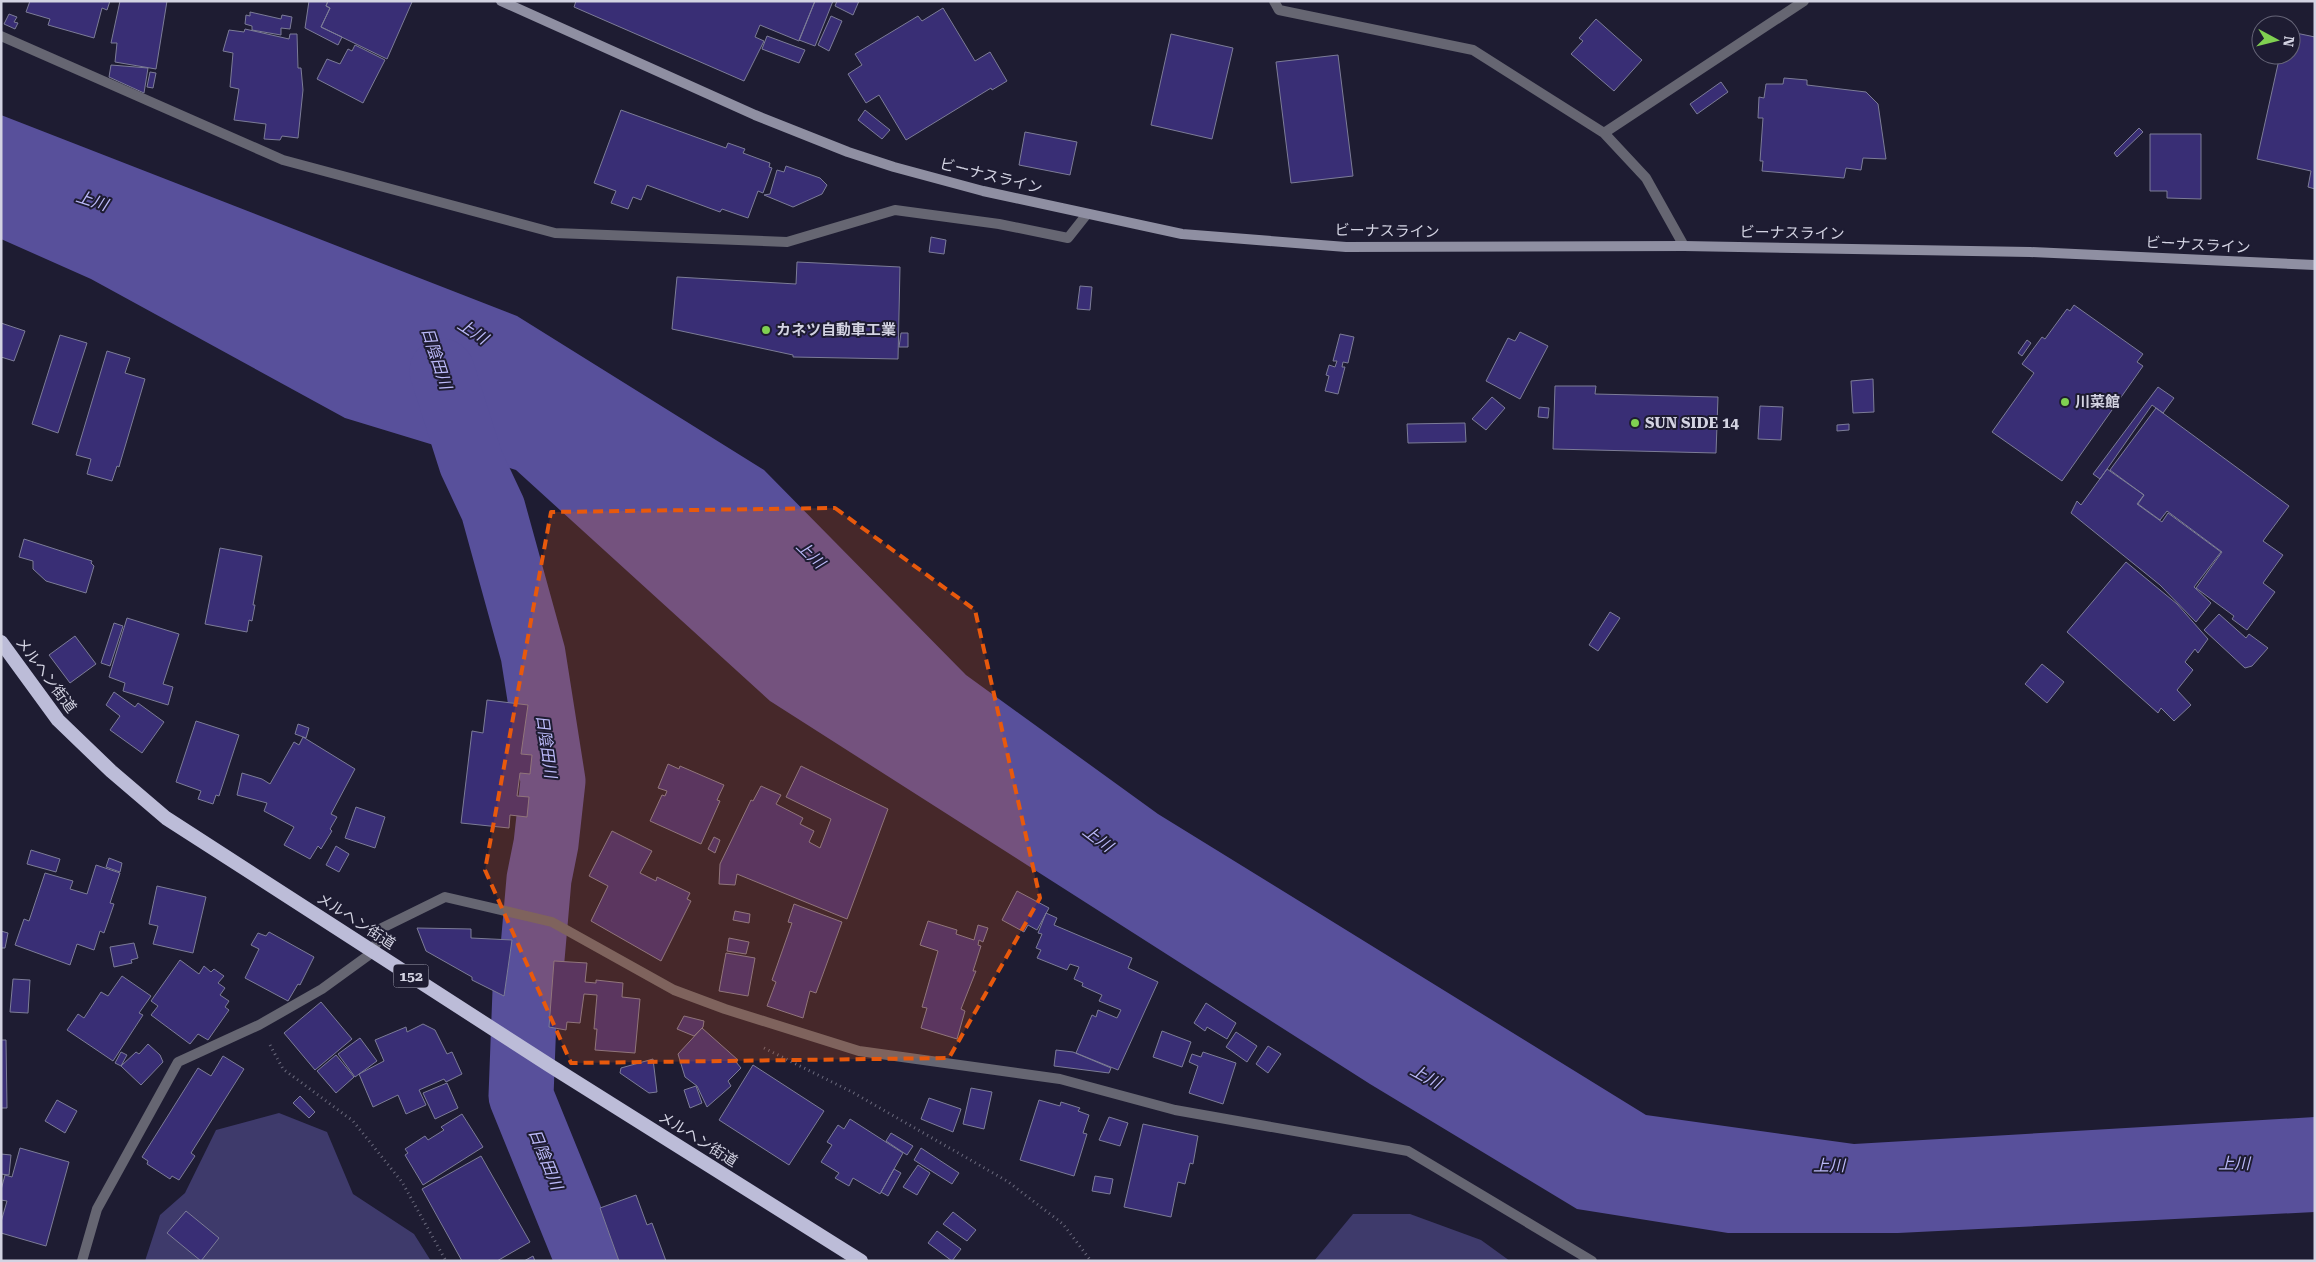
<svg xmlns="http://www.w3.org/2000/svg" width="2316" height="1262" font-family="'Roboto Serif','Noto Sans JP',serif">
  <rect width="100%" height="100%" fill="#1e1c32"/>
  <!-- green -->
  <path fill="#3e3a6b" d="M279 1113 327 1132 353 1194 414 1234 431 1261H145L160 1215 185 1193 216 1130Z
    M1353 1214H1410L1481 1240 1510 1261H1314Z"/>
  <!-- water -->
  <path fill="#58509b" d="M1 115 517 316 764 470 966 675 1158 814 1646 1115 1854 1144 2315 1117V1212L1898 1233H1728L1577 1209 1370 1084 770 701 516 470 345 418 91 279 1 239Z"/>
  <g fill="none" stroke-linecap="round" stroke-linejoin="round">
    <!-- river -->
    <path stroke="#58509b" stroke-width="65" d="M442 371 471 462 493 509 533 654 553 781 546 844 539 879 532 959 525 991 521 1096 588 1261"/>
  </g>
  <!-- building -->
  <path fill="#392e75" stroke="#7c7c97" d="M30 1H110L107 10 102 8 94 38 48 25 50 19 26 12Z
    M120 1H167L156 69 115 62 117 43H111Z
    M309 1H328L326 6 330 8 321 27 342 37 338 45 305 28Z
    M328 1H410L412 2 387 59 321 27 330 8 326 6Z
    M576 1H815L799 41 760 25 755 37 764 41 744 81 574 7Z
    M815 1H833L815 46 799 40Z
    M837 1H859L853 15 835 6Z
    M943 8 975 61 990 52 1007 81 992 90 991 88 906 140 879 95 866 103 848 74 862 65 855 54 918 16 922 21Z
    M250 12 281 19 282 15 292 17 290 29 281 28V35L252 30V26L245 24 246 15 250 16Z
    M9 14 17 17 14 22 18 23 15 29 4 24Z
    M831 16 842 21 829 51 818 45Z
    M1596 19 1642 60 1614 91 1571 54 1583 41 1579 38Z
    M245 29 289 39 290 34H297L298 68H301L303 90 298 138 282 136 280 140 264 139 266 124 234 120 239 89 230 87 233 53 223 51 229 30 244 32Z
    M2291 32 2315 37V189L2308 187 2311 171 2257 159 2280 55H2291Z
    M1171 34 1233 48 1212 139 1151 125Z
    M767 36 805 50 799 63 762 49Z
    M355 45 385 60 363 103 317 79 327 59 340 64 348 49 352 51Z
    M1338 55 1353 176 1291 183 1276 62Z
    M111 65 148 68 144 93 109 77Z
    M150 72 156 73 153 88 147 87Z
    M1784 78 1807 80V85L1866 92 1878 104 1886 159 1863 158 1861 170 1846 168 1844 178 1762 171 1763 161H1760L1763 118H1758L1759 97 1764 98 1766 84H1783Z
    M1721 82 1728 92 1697 114 1690 104Z
    M621 110 726 148 728 143 745 149 743 153 770 163 769 167 772 168 763 193 758 191 748 218 722 209 720 212 647 185 641 200 633 197 628 209 611 203 616 191 594 183Z
    M865 110 890 130 882 139 858 120Z
    M2139 128 2143 132 2117 157 2114 153Z
    M1025 132 1077 142 1070 175 1019 165Z
    M2150 134H2201V199L2167 198V191H2150Z
    M786 166 820 178 827 185 822 194 793 207 764 195 770 194 777 170 784 172Z
    M931 237 946 240 944 254 929 252Z
    M797 262 900 267 898 359 793 357V355L672 329 677 277 796 284Z
    M1080 286 1092 287 1090 310 1077 309Z
    M2074 305 2143 354 2137 362 2143 366 2062 481 1992 432 2034 373 2022 364 2042 337 2045 339 2067 309 2070 311Z
    M1 323 25 331 14 361 1 357Z
    M1520 332 1548 346 1520 399 1486 381 1508 338 1515 341Z
    M901 333H908V347H899Z
    M1340 334 1354 337 1348 363 1343 362 1342 367H1345L1338 394 1325 391 1329 376 1326 375 1329 365 1335 367 1337 361H1333Z
    M60 335 87 343 58 433 32 424Z
    M2027 340 2031 343 2022 356 2018 353Z
    M107 351 130 358 125 373 145 379 119 467 117 466 112 481 87 474 91 459 76 455Z
    M1873 379 1874 412 1853 413 1851 381Z
    M1555 386H1596L1595 394 1718 397 1716 453 1553 449Z
    M2158 387 2174 398 2163 413 2152 405 2100 479 2093 474Z
    M1492 397 1505 408 1486 430 1472 419Z
    M1760 406 1783 407 1781 440 1758 439Z
    M1539 407 1549 408 1548 418 1538 417Z
    M2156 408 2289 506 2263 541 2283 555 2263 583 2275 592 2247 630 2232 619 2234 616 2196 588 2222 552 2167 511 2160 520 2138 504 2144 495 2110 470Z
    M1465 423 1466 442 1408 443 1407 424Z
    M1849 424V430L1837 431V425Z
    M2107 469 2144 495 2137 504 2162 522 2168 513 2221 552 2194 587 2211 603 2196 622 2160 585 2071 513 2077 501 2081 505Z
    M24 539 92 561 91 563 94 566 86 593 46 581 33 569V561L19 557Z
    M220 548 262 556 253 605H255L252 621 249 620 247 632 205 624Z
    M2126 562 2177 604 2208 639 2198 653 2195 649 2185 662 2193 670 2177 690 2191 705 2174 721 2161 708 2158 713 2067 632Z
    M1610 612 1620 618 1598 651 1589 645Z
    M2219 614 2246 638 2249 634 2268 648 2252 666 2245 668 2204 630Z
    M127 618 179 634 163 684 173 687 168 705 123 691 125 683 109 677Z
    M114 623 123 626 110 666 101 663Z
    M75 636 96 664 70 683 49 655Z
    M2042 664 2064 682 2047 703 2025 684Z
    M114 692 135 707 138 703 164 722 142 753 110 730 120 716 106 705Z
    M487 700 528 705 521 754 532 755 530 774 520 773 517 796 529 797 527 817 510 815 509 828 461 823 472 731 483 733Z
    M196 721 239 735 219 796 216 795 213 804 198 799 201 791 176 782Z
    M298 724 309 728 306 738 295 734Z
    M303 737 355 769 331 814 337 817 330 829 332 831 321 849 318 846 310 859 284 845 294 827 264 811 267 803 237 795 242 773 262 779 270 784 294 742 299 745Z
    M668 764 679 769 680 766 724 785 717 800 720 801 701 844 650 821 662 795 665 796 667 791 658 788Z
    M801 766 888 809 847 919 737 874 735 885 719 884 720 864 751 800 753 801 761 786 781 795 776 804 803 818 800 824 814 831 809 842 820 848 831 819 786 797Z
    M356 807 385 817 375 848 345 838Z
    M612 831 652 851 640 873 656 881 657 877 690 893 687 899 691 901 661 961 591 921 608 886 589 876Z
    M714 837 720 840 715 853 708 849Z
    M336 846 349 854 339 872 326 865Z
    M31 850 60 859 56 872 27 864Z
    M109 858 122 863 120 872 106 867Z
    M96 865 120 873 110 903 114 904 104 933 100 931 94 950 77 944 70 965 15 945 24 919 29 921 45 873 73 881 70 889 87 894Z
    M157 886 206 897 193 953 153 944 158 926 149 924Z
    M1017 891 1049 908 1037 930 1028 925 1024 932 1002 920Z
    M794 904 842 922 816 993 810 991 803 1018 767 1006 776 982 772 980 792 923 788 922Z
    M735 911 750 914 749 923 733 920Z
    M1046 913 1057 918 1054 925 1132 958 1128 968 1158 982 1118 1070 1076 1053 1092 1015 1096 1017 1098 1010 1117 1018 1121 1010 1099 1001 1102 995 1082 986 1083 983 1074 979 1079 967 1070 964 1067 970 1037 958 1041 950 1036 948 1042 934 1038 933Z
    M928 921 957 930 956 934 974 940 978 925 988 928 983 942 979 940 978 945 981 946 973 971H976L961 1009 965 1011 957 1039 921 1028 927 1008 922 1007 938 951 920 945Z
    M417 928 471 929V938L512 940 504 996 472 980V977L426 951Z
    M1 931 8 933 5 948H1Z
    M269 932 314 957 300 985 298 984 288 1001 245 978 259 949 251 945 258 933 266 936Z
    M729 938 749 942 746 954 727 951Z
    M134 943 138 958 131 960 132 963 114 967 110 947Z
    M726 953 755 958 748 996 719 991Z
    M180 960 199 974 204 966 211 972 214 969 224 976 218 983 225 988 220 995 229 1001 225 1007 229 1010 208 1040 198 1034 190 1044 151 1015 158 1006 151 1001Z
    M554 961 587 963 585 982 596 983V980L623 983 622 997 640 999 635 1053 595 1050 597 1029H594L597 995 584 994 580 1023 567 1022 566 1030 549 1027Z
    M122 976 151 996 139 1013 143 1015 113 1061 67 1030 78 1014 84 1018 101 992 108 996Z
    M13 979 30 980 28 1013 10 1012Z
    M321 1002 352 1039 315 1070 284 1033Z
    M1206 1003 1236 1023 1227 1039 1207 1027 1205 1031 1194 1023Z
    M684 1016 704 1021 703 1027 694 1036 677 1029Z
    M423 1024 435 1030 447 1054 452 1052 462 1074 446 1082 444 1079 419 1090 426 1105 406 1114 398 1095 373 1107 359 1074 384 1061 375 1040 406 1027 407 1032Z
    M702 1028 738 1060 736 1062 741 1068 728 1081 731 1086 707 1107 697 1086 685 1077 678 1054Z
    M1162 1031 1191 1042 1182 1067 1153 1057Z
    M1236 1032 1257 1046 1247 1062 1226 1047Z
    M360 1038 377 1061 355 1077 338 1054Z
    M1 1040H6L7 1108H1Z
    M148 1044 160 1055 163 1062 141 1085 121 1066 136 1052 139 1054Z
    M1268 1046 1281 1054 1268 1073 1256 1064Z
    M1056 1050 1073 1052 1111 1068 1109 1073 1054 1066Z
    M121 1052 127 1055 121 1066 115 1063Z
    M1203 1052 1236 1063 1223 1104 1189 1093 1198 1066 1189 1062 1192 1054 1201 1057Z
    M336 1055 354 1077 336 1093 317 1071Z
    M223 1056 244 1069 191 1153 195 1156 179 1180 172 1176 170 1179 147 1164 148 1161 142 1157 198 1068 211 1076Z
    M653 1059 657 1092 649 1093 620 1073 621 1068Z
    M753 1065 824 1111 789 1165 719 1120Z
    M447 1083 458 1108 435 1119 423 1093Z
    M696 1086 702 1103 690 1108 684 1090Z
    M971 1088 992 1092 984 1129 963 1124Z
    M300 1096 315 1112 309 1118 293 1103Z
    M929 1098 961 1109 953 1132 921 1119Z
    M57 1100 77 1111 65 1133 45 1121Z
    M1039 1100 1060 1106 1061 1102 1080 1108 1078 1111 1089 1115 1083 1133 1087 1134 1074 1176 1020 1160Z
    M462 1114 483 1147 423 1185 405 1155 408 1153 405 1149 425 1136 428 1140 444 1130 441 1127Z
    M1109 1117 1128 1123 1120 1146 1099 1140Z
    M850 1119 903 1153 880 1194 853 1178 849 1186 835 1178 839 1173 821 1162 832 1145 827 1142 838 1125 844 1129Z
    M1143 1124 1198 1136 1193 1164 1190 1163 1185 1184 1178 1182 1171 1217 1124 1207Z
    M891 1133 913 1146 907 1155 886 1141Z
    M20 1148 69 1162 46 1246 1 1233V1222L7 1201 1 1200V1190L5 1175 12 1177Z
    M921 1148 959 1173 952 1184 914 1160Z
    M1 1154 11 1155 9 1175 1 1174Z
    M481 1156 530 1242 497 1261H462L422 1189Z
    M918 1165 930 1173 917 1195 903 1187Z
    M894 1169 901 1173 888 1196 881 1192Z
    M1095 1176 1113 1179 1110 1194 1092 1191Z
    M636 1195 647 1225 652 1223 666 1261H619L600 1208Z
    M186 1211 219 1238 201 1261 167 1233Z
    M953 1212 976 1230 967 1241 943 1224Z
    M937 1231 961 1249 952 1261 928 1243Z
    M533 1256 535 1261H524Z"/>
  <g fill="none" stroke-linecap="round" stroke-linejoin="round">
    <!-- path -->
    <path stroke="#6b6a7d" stroke-width="3" stroke-dasharray="1 4" stroke-linecap="butt" d="M270 1045 283 1069 353 1121 402 1182 446 1261
      M764 1048 852 1092 1007 1181 1063 1224 1091 1261"/>
    <!-- minor -->
    <path stroke="#666672" stroke-width="10" d="M1274 1 1279 10 1473 50 1604 133 1646 178 1684 246
      M1 36 283 160 555 233 787 242 895 210 999 224 1068 238 1087 214
      M1604 133 1804 1
      M82 1261 97 1209 178 1062 259 1025 322 989 373 952 382 928 445 897 552 922 674 990 725 1009 859 1051 1060 1079 1175 1110 1408 1151 1592 1261"/>
    <!-- secondary -->
    <path stroke="#8f8fa2" stroke-width="10" d="M501 1 755 115 848 152 894 167 983 191 1182 234 1346 247 1684 246 2030 252 2315 265"/>
    <!-- trunk -->
    <path stroke="#bcbcd8" stroke-width="14" d="M1 642 58 720 111 771 166 818 549 1065 861 1261"/>
  </g>
  <!-- marked area -->
  <path fill="#e8590c" fill-opacity="0.2" stroke="#e8590c" stroke-width="4" stroke-dasharray="10 6" stroke-linejoin="round" d="M835 508 975 610 1040 898 949 1058 571 1063 485 870 551 512Z"/>
  <!-- markers -->
  <g fill="#80d051" stroke="#1e1c32" stroke-width="2">
    <circle cx="766" cy="330" r="5"/>
    <circle cx="2065" cy="402" r="5"/>
    <circle cx="1635" cy="423" r="5"/>
  </g>
  <g text-anchor="middle" stroke-width="4" stroke-linejoin="round" paint-order="stroke">
    <!-- shield labels -->
    <rect fill="#1e1c32" stroke="#9d9cad" stroke-width="1" x="393.5" y="964.5" width="35" height="23" rx="4"/>
    <g font-size="14" font-weight="bold" fill="#d3d3e2">
      <text x="411" y="981">152</text>
    </g>
    <!-- street labels -->
    <g font-size="15" fill="#d3d3e2" stroke="#1e1c32">
      <text transform="translate(991 176) rotate(14)" y="5">ビーナスライン</text>
      <text transform="translate(1387 231) rotate(1)" y="5">ビーナスライン</text>
      <text transform="translate(1792 233) rotate(1)" y="5">ビーナスライン</text>
      <text transform="translate(2198 245) rotate(3)" y="5">ビーナスライン</text>
      <text transform="translate(46 675) rotate(53)" y="5">メルヘン街道</text>
      <text transform="translate(356 921) rotate(33)" y="5">メルヘン街道</text>
      <text transform="translate(698 1139) rotate(32)" y="5">メルヘン街道</text>
    </g>
    <!-- poi labels -->
    <g font-size="15" font-weight="bold" fill="#d3d3e2" stroke="#1e1c32" text-anchor="start">
      <text x="776" y="335">カネツ自動車工業</text>
      <text x="2075" y="407">川菜館</text>
      <text x="1645" y="428">SUN SIDE 14</text>
    </g>
    <!-- water labels -->
    <g font-size="16" font-style="italic" fill="#bbb9f8" stroke="#1e1c32">
      <text transform="translate(92 200) rotate(18)" y="6">上川</text>
      <text transform="translate(473 331) rotate(33)" y="6">上川</text>
      <text transform="translate(437 358) rotate(72)" y="6">日陰田川</text>
      <text transform="translate(811 554) rotate(44)" y="6">上川</text>
      <text transform="translate(547 746) rotate(82)" y="6">日陰田川</text>
      <text transform="translate(1098 838) rotate(37)" y="6">上川</text>
      <text transform="translate(1426 1076) rotate(29)" y="6">上川</text>
      <text transform="translate(546 1159) rotate(68)" y="6">日陰田川</text>
      <text x="2234" y="1169">上川</text>
      <text x="1829" y="1171">上川</text>
    </g>
  </g>
  <!-- border -->
  <rect width="2316" height="1262" fill="none" stroke="#d3d3e2" stroke-width="5"/>
  <!-- north arrow -->
  <g transform="translate(2276 40) rotate(97)"><circle r="24" fill="#1e1c32" stroke="#666578"/>
  <path d="M0-4L9 19L0 12L-9 19Z" fill="#80d051"/>
  <text y="-8" font-size="14" font-weight="bold" text-anchor="middle" fill="#d3d3e2">N</text>
  </g>
</svg>
